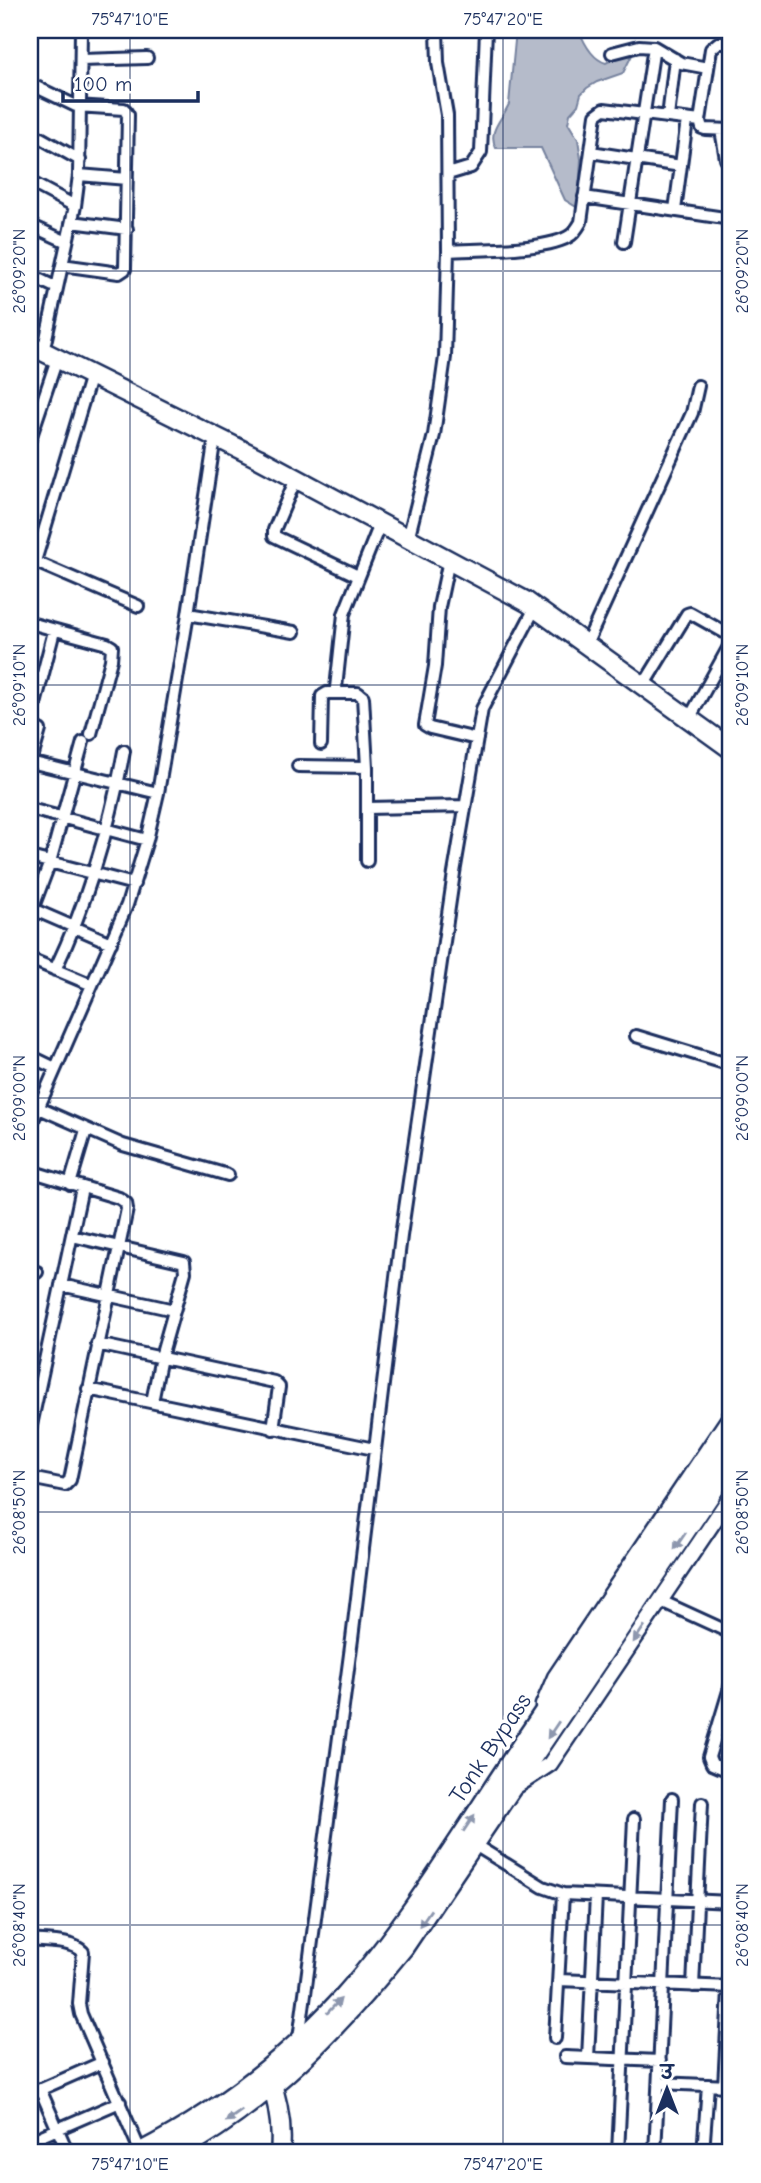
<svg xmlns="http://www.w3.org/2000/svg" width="761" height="2183" font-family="'Comic Neue','Playpen Sans Deva',sans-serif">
  <rect width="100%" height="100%" fill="#fff"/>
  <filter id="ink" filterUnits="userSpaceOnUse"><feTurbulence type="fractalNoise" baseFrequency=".0143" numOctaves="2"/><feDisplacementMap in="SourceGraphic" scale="14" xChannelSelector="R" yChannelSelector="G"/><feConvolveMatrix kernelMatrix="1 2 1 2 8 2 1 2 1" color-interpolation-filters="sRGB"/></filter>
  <g filter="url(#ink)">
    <!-- water -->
    <path fill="#b5bbca" stroke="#77839f" stroke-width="2" d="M516 30H579C584 43 592 59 606 63L630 51 633 53 623 73 597 82 587 88 581 94 578 105 570 114 568 123 578 139 581 159 578 208 565 200 541 148H496C487 131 502 120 509 104Z"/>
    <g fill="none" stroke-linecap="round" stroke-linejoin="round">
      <defs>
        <path id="minor" d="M30 35 32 30
          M731 43H718L711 49 700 121 702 128 705 129 731 130
          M612 53 639 46 654 47 681 63 708 68
          M81 60 147 58
          M30 84 76 106 124 109 128 115 125 269 119 273 62 265
          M668 117 675 59
          M721 130 726 159 731 166
          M30 132 80 160
          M591 152 681 166
          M448 174 471 167 481 152 486 30
          M79 175 127 179
          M30 182 75 206
          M584 197 731 219
          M675 210 687 120
          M72 222 127 229
          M30 225 67 242
          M624 242 654 47
          M448 251C477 249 549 251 571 235 576 231 578 227 581 222L596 115 604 109 700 121
          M30 275 57 288
          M43 352 75 206 79 175 81 30
          M91 375 36 558 38 563 138 606
          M30 439 57 359
          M296 479 274 530V536L358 576
          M408 539 434 435 445 357 448 251 447 115 438 63 437 30
          M449 560 439 607 435 666 425 725 430 728 477 739
          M188 614 294 632
          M30 623 107 644 112 647 111 660 91 734
          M586 645 692 413 698 386
          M643 686 687 614 690 613 731 636
          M689 719 731 643
          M31 720 54 631
          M321 744 322 696 327 693H338
          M30 762 158 793
          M30 765 40 730
          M298 766 367 767
          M367 808 465 806
          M30 809 147 840
          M30 857 134 884
          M367 861V767L363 697 358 693H338L336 688 344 614 380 524
          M30 908 111 943
          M30 915 50 862 83 742
          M30 959 92 985
          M55 970C88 900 110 826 124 751
          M636 1036 731 1065
          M30 1056 55 1068
          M30 1104 123 1145 228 1175
          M30 1127 127 905 147 840 158 793 188 614 215 437
          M30 1171 119 1198 126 1203 127 1209 70 1480 65 1485 30 1478
          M70 1184 86 1130
          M72 1236 184 1262 185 1272 161 1357 152 1402
          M30 1271 37 1272
          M61 1285 174 1310
          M97 1344 274 1382 279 1387 273 1429
          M88 1389 374 1449
          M30 1430 82 1188
          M661 1601 731 1633
          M731 1684 709 1757 712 1764 731 1772
          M475 1845 543 1887 563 1894 731 1902
          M30 1940C45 1942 72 1940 83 1952L79 2004 81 2014 141 2153
          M559 1980 731 1987
          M693 1986 702 1803
          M555 2038 563 1894
          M299 2039 352 1639 401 1236 454 873 482 709 535 608
          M565 2057 660 2061
          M588 2058 596 1896
          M659 2083 729 2086
          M724 2086 731 1953
          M40 2089 68 2153
          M30 2094 103 2062
          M30 2141 120 2102
          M618 2153 634 1819
          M655 2153 672 1799
          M703 2153 708 2085"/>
        <path id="tertiary" d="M543 1705 555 1677 731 1415
          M515 1787 550 1764 731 1496"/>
        <path id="primary" d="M30 345 258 458 527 602 731 749
          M268 2073C278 2100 283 2125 280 2153"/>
        <path id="trunk" d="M139 2153C217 2113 285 2061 344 1996 411 1921 464 1830 521 1746 591 1642 661 1539 731 1435
          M174 2153C267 2103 338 2028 404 1947L731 1464"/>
      </defs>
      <!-- minor casing -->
      <use href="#minor" stroke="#1b2f5e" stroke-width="16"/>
      <!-- tertiary casing -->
      <use href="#tertiary" stroke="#1b2f5e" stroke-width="19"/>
      <!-- primary casing -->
      <use href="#primary" stroke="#1b2f5e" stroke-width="23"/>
      <!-- trunk casing -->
      <use href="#trunk" stroke="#1b2f5e" stroke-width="23"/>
      <!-- minor -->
      <use href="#minor" stroke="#fff" stroke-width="10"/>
      <!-- tertiary -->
      <use href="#tertiary" stroke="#fff" stroke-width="14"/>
      <!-- primary -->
      <use href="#primary" stroke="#fff" stroke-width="18"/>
      <!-- trunk -->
      <use href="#trunk" stroke="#fff" stroke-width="18"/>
    </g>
    <!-- one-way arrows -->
    <defs><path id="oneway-solid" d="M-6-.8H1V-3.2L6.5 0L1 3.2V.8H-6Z" transform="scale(1.75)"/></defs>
    <g fill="#8d97ae">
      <use href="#oneway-solid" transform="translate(680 1541) rotate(124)"/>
      <use href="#oneway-solid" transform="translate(639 1634) rotate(124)"/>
      <use href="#oneway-solid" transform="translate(553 1730) rotate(124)"/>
      <use href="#oneway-solid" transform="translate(469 1823) rotate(-56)"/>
      <use href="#oneway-solid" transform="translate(425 1918) rotate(125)"/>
      <use href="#oneway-solid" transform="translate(334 2006) rotate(-46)"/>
      <use href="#oneway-solid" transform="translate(234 2116) rotate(145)"/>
    </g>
  </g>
  <!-- ticks -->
  <path fill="none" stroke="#1b2f5e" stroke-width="2" stroke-opacity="0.45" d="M130 30V2153M503 30V2153M30 271H731M30 685H731M30 1098H731M30 1512H731M30 1925H731"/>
  <g text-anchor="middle" stroke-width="7" stroke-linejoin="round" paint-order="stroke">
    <!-- street labels -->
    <g font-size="24" fill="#1b2f5e" stroke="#fff">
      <text transform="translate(490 1748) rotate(-56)" y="8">Tonk Bypass</text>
    </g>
  </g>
  <!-- margin -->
  <rect width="761" height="2183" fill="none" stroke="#fff" stroke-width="77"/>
  <!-- north arrow -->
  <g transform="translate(667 2089)" stroke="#ffffff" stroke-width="5" paint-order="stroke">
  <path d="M0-5L12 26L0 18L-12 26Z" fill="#1b2f5e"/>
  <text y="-10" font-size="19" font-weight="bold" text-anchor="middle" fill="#1b2f5e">उ</text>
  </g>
  <!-- scale -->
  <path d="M63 91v10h135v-10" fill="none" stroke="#1b2f5e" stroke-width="3.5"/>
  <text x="74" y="91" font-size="21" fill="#1b2f5e" stroke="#ffffff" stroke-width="5" paint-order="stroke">100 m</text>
  <rect x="38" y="38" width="684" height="2106" fill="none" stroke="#1b2f5e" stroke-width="2.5"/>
  <g font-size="18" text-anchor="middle" fill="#1b2f5e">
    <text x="130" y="25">75°47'10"E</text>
    <text x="503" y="25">75°47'20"E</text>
    <text transform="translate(19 271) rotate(-90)" y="6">26°09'20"N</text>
    <text transform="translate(742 271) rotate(-90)" y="6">26°09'20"N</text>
    <text transform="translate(19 685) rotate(-90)" y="6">26°09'10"N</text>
    <text transform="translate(742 685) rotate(-90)" y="6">26°09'10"N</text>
    <text transform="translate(19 1098) rotate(-90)" y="6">26°09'00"N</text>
    <text transform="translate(742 1098) rotate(-90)" y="6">26°09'00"N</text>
    <text transform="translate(19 1512) rotate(-90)" y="6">26°08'50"N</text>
    <text transform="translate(742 1512) rotate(-90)" y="6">26°08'50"N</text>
    <text transform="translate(19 1925) rotate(-90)" y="6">26°08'40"N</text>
    <text transform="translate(742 1925) rotate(-90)" y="6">26°08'40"N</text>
    <text x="130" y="2170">75°47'10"E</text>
    <text x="503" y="2170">75°47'20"E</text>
  </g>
</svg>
